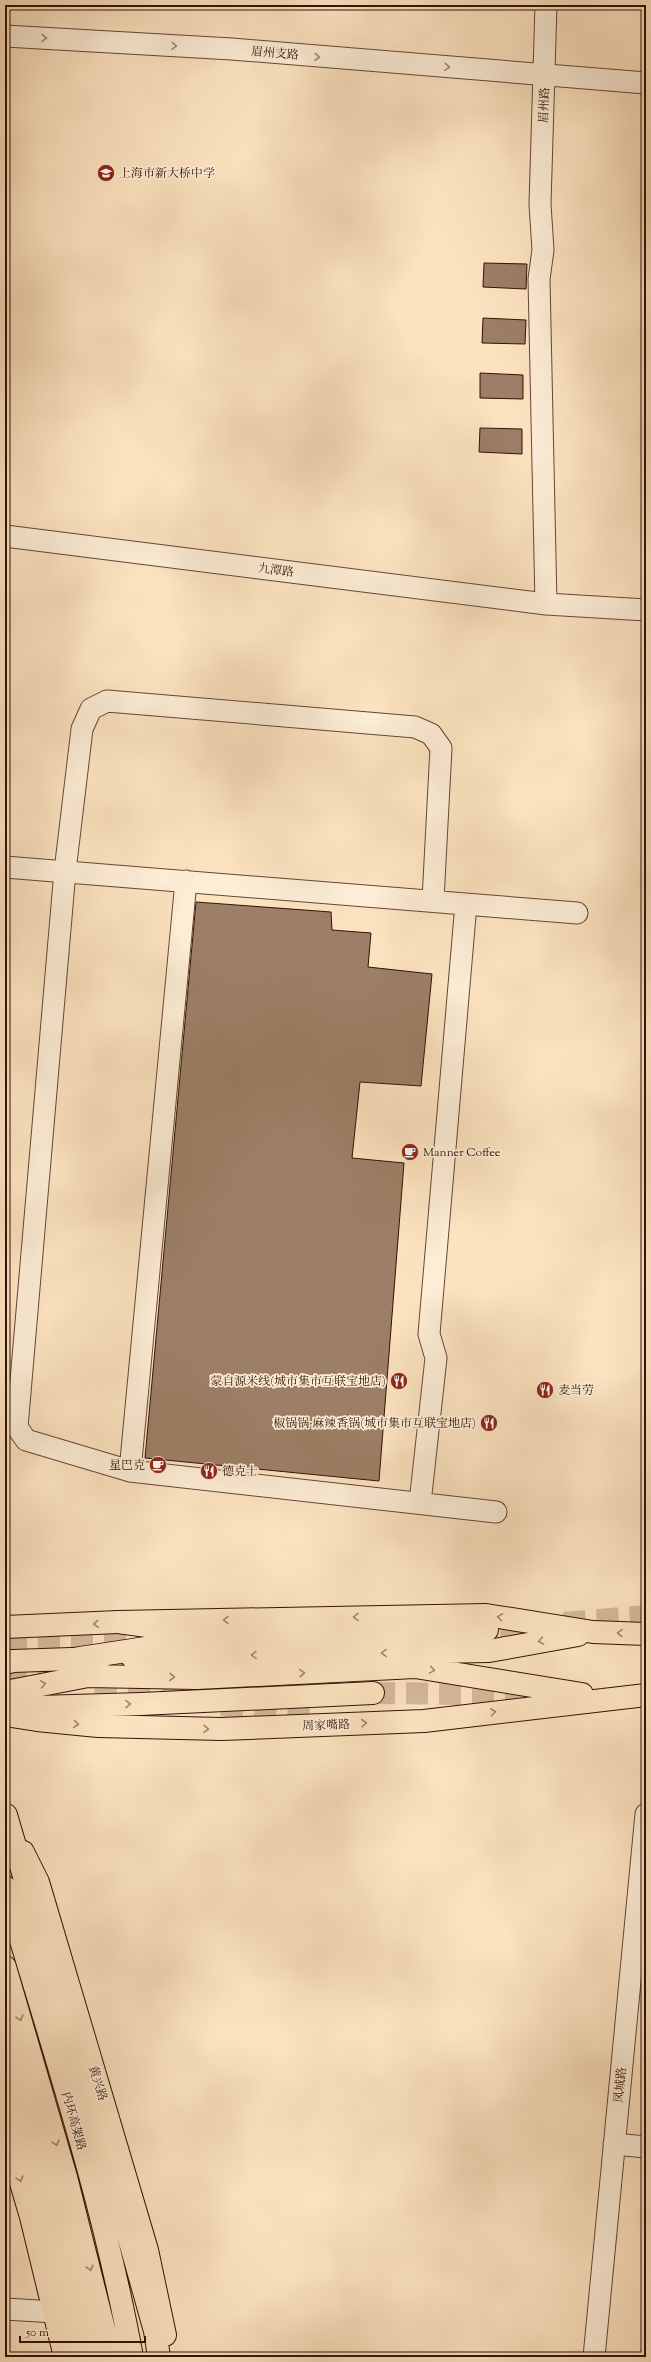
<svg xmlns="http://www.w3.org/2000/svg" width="651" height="2362" font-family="'Sorts Mill Goudy','Noto Serif SC',serif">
  <rect width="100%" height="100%" fill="#fce3c0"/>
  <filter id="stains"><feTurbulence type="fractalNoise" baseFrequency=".005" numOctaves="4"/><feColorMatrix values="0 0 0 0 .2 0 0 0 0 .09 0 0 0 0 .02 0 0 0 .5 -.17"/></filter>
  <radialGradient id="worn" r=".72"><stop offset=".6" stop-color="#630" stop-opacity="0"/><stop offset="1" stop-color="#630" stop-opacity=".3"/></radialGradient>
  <!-- building -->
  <path fill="#9c7f66" stroke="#331205" d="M484 263 527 264 526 289 483 287Z
    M483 318 526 320 525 344 482 343Z
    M480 373 523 375V399L480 398Z
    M480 428 522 429V454L479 452Z
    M196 902 331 912 332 930 371 933 368 967 432 974 421 1086 360 1082 352 1158 404 1163 379 1481 145 1458Z"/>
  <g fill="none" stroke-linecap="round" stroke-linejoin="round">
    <!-- highway-tunnel -->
    <path stroke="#d4b99b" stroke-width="22" stroke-dasharray="22 11" stroke-linecap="butt" d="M564 1623 646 1616
      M467 1635 551 1634
      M5 1639 149 1641
      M5 1672 63 1679
      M96 1682 182 1698
      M373 1693 550 1695
      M222 1705 281 1715 316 1718"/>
    <defs>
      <path id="minor" d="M546 5 540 204 543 250 539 279 546 604
        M5 36 232 49 646 83
        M5 536 546 604 646 610
        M5 867 577 913
        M433 900 441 748 431 734 415 727 107 701 91 709 82 729 65 871 17 1427 26 1440 130 1471 496 1512
        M130 1471 186 881
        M420 1503 436 1358 429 1334 466 904
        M614 2144 646 2147
        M5 2309 55 2312
        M594 2357 646 1814"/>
      <path id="major" d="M5 1627 118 1622 486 1615 593 1632 646 1634
        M132 1657 489 1651 578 1635
        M5 1663 13 1661 100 1658
        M5 1692 88 1676 197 1678 415 1667 582 1694
        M5 1715 37 1720 98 1726 221 1729 424 1721 646 1695
        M23 1852 38 1882 147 2250 165 2335
        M5 2035C39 2141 74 2248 96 2357
        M5 2128 31 2217 65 2357"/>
      <path id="highway" d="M118 1622 198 1633
        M80 1658 225 1636 487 1630
        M5 1708 141 1704 373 1693
        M6 1815 104 2149 155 2331 159 2357
        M5 1887C51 2043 103 2198 132 2357
        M5 1967 66 2177 111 2357
        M5 2075 40 2190 82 2357"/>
    </defs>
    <!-- minor casing -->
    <use href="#minor" stroke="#654634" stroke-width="23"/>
    <!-- major casing -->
    <use href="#major" stroke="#331205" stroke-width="24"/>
    <!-- highway casing -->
    <use href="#highway" stroke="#331205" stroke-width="24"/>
    <!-- minor -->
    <use href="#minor" stroke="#fdedd6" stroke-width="21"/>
    <!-- major -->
    <use href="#major" stroke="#fce3c0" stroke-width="22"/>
    <!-- highway -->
    <use href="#highway" stroke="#fce3c0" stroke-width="22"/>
  </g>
  <!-- one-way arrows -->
  <defs><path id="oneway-chevron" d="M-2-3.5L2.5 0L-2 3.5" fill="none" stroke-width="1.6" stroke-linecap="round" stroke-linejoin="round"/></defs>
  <g stroke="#a28a78">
    <use href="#oneway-chevron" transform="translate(44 38) rotate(3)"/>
    <use href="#oneway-chevron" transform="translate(174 46) rotate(3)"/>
    <use href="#oneway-chevron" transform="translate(317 57) rotate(5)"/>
    <use href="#oneway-chevron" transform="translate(447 67) rotate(4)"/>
  </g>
  <g stroke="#a2856c">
    <use href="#oneway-chevron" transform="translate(356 1617) rotate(179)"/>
    <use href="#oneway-chevron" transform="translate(500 1617) rotate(-171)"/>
    <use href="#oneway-chevron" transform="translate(226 1620) rotate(179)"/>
    <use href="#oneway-chevron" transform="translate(96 1624) rotate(177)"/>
    <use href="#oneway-chevron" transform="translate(620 1633) rotate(-178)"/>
    <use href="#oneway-chevron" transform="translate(541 1641) rotate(170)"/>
    <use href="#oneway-chevron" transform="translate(384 1653) rotate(179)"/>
    <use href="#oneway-chevron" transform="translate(254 1655) rotate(179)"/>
    <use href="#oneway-chevron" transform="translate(432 1670) rotate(9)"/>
    <use href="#oneway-chevron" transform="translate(302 1673) rotate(-3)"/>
    <use href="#oneway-chevron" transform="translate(172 1677) rotate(1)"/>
    <use href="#oneway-chevron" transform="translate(43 1684) rotate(-10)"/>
    <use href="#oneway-chevron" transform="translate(128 1704) rotate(-1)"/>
    <use href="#oneway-chevron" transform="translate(493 1712) rotate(-7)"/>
    <use href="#oneway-chevron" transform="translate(364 1723) rotate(-2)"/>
    <use href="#oneway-chevron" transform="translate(76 1724) rotate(5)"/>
    <use href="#oneway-chevron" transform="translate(206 1729) rotate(1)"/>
    <use href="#oneway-chevron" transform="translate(20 2018) rotate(74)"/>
    <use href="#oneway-chevron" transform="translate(56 2143) rotate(74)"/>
    <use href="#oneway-chevron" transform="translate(20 2179) rotate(73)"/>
    <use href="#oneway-chevron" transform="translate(90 2268) rotate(75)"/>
  </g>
  <!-- icons -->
  <defs>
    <symbol id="school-disc" viewBox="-11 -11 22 22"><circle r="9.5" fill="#8f2418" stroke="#fdedd6"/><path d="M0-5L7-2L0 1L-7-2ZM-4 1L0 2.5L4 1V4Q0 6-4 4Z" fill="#fff"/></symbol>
    <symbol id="cafe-disc" viewBox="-11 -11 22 22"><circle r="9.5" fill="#8f2418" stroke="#fdedd6"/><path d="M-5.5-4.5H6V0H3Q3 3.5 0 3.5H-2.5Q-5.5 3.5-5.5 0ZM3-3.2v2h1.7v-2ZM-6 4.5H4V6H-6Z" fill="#fff"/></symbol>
    <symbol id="restaurant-disc" viewBox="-11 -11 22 22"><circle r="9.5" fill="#8f2418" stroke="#fdedd6"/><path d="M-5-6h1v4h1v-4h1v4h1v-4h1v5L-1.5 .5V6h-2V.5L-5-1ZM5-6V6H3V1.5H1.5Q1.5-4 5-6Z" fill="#fff"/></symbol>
  </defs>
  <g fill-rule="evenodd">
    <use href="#school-disc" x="96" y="163" width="20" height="20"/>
    <use href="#cafe-disc" x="400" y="1142" width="20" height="20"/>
    <use href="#restaurant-disc" x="389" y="1371" width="20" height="20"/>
    <use href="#restaurant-disc" x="535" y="1380" width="20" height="20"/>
    <use href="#restaurant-disc" x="479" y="1413" width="20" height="20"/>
    <use href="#cafe-disc" x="148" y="1455" width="20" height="20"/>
    <use href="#restaurant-disc" x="199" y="1461" width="20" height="20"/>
  </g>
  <g text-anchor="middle" stroke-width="3.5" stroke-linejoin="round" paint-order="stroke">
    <!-- street labels -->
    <g font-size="12" fill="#331205" stroke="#fdedd6">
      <text transform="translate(275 53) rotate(5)" y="4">眉州支路</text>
      <text transform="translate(544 105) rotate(-88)" y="4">眉州路</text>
      <text transform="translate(276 570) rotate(7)" y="4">九潭路</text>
      <text transform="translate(326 1725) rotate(-2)" y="4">周家嘴路</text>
      <text transform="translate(98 2083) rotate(73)" y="4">黄兴路</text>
      <text transform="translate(620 2085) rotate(-84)" y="4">凤城路</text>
      <text transform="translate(74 2121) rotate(74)" y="4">内环高架路</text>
    </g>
    <!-- poi labels -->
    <g font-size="12" fill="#331205" stroke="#fdedd6" text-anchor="start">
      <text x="119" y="177">上海市新大桥中学</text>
      <text x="423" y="1156">Manner Coffee</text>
      <text x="386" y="1385" text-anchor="end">蒙自源米线(城市集市互联宝地店)</text>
      <text x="558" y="1394">麦当劳</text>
      <text x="476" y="1427" text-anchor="end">椒锅锅·麻辣香锅(城市集市互联宝地店)</text>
      <text x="145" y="1469" text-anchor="end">星巴克</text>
      <text x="222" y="1475">德克士</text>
    </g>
  </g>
  <!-- margin -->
  <rect width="651" height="2362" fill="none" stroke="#fce3c0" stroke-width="20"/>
  <rect x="6" y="6" width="639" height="2350" fill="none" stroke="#331205" stroke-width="2"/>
  <rect x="10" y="10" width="631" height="2342" fill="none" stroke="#331205"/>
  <!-- scale -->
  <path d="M20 2336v6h125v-6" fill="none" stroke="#331205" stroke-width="2"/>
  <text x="26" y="2336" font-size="12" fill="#331205" stroke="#fdedd6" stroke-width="3" paint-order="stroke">50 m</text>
  <rect width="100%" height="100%" filter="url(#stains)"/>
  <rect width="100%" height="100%" fill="url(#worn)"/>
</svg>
